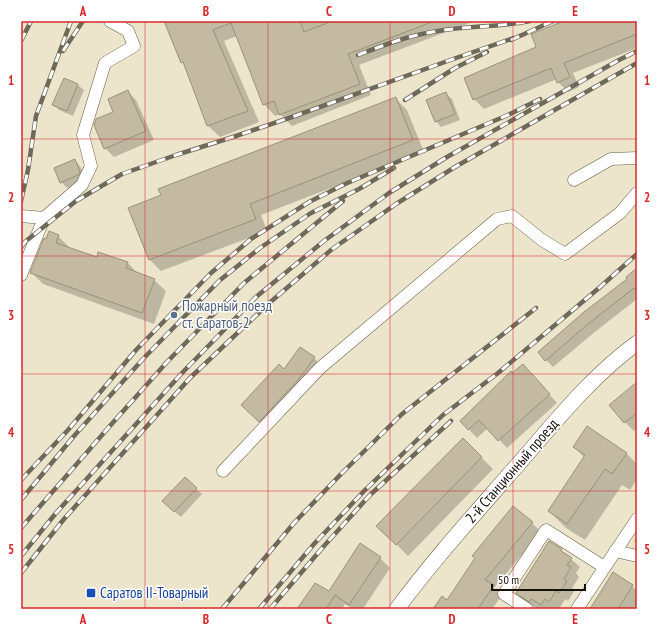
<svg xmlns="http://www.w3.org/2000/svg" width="658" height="630" font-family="'PT Sans Narrow',sans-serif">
  <rect width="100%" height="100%" fill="#ede5cb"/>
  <!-- shadow -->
  <path fill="#0003" d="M165 21H475L359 65 371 95 292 126 280 114 275 116 264 104 237 36 224 41 259 122 220 137 208 126 185 64 182 62Z
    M567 21H637V48L573 73 579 87 568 92 558 82 557 79 484 109 474 99 538 48Z
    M65 79 78 85 84 90 73 116 59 110 54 105Z
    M128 92 136 100 154 140 114 157 105 148 115 112Z
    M446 94 452 99 460 120 441 127 436 121Z
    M395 98 407 110 424 152 261 215 267 231 161 271 150 260 130 208Z
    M74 160 80 166 85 178 84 181 67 188 61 182Z
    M58 236 70 248V249L97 258 99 253 128 263 138 274 154 280 166 291 154 324 43 284 31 272Z
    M637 270V299L596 331 553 367 546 360 629 279Z
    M314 358 322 366 268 429 250 413 284 370Z
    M512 374H531L557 403 507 448 488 428 477 438 461 421Z
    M637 384V429L634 431 625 422 611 405Z
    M463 439 493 469 408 556 378 526Z
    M574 447 626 453 637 464V479L630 490 622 485 585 540 566 528 549 511 585 458Z
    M196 489 202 494 181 517 169 507Z
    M532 523 541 532 494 588 502 595 492 609H435L448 601Z
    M637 536V543L634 541Z
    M561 550 580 567 576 573 579 577 572 588 575 590 568 601 565 599 559 609 554 607 553 609H543L540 607 539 609H538L526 602 517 593Z
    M380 558 390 568 363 609H353L345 604 342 609H298L329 592Z
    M632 586 637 591V606L635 609H591Z"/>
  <!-- building -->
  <path fill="#c3baa1" stroke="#999179" d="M164 21H300L304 32 333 21H432V22L348 54 360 84 279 115 274 101 263 105 231 23 213 30 248 111 207 126 183 62 181 63Z
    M564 21H637V34L564 63 570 77 557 83 551 68 473 100 464 78 536 47 531 34Z
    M64 78 78 84 67 111 52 105Z
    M128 90 146 131 104 149 94 125 96 119 113 112 108 99Z
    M446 92 455 114 435 122 426 100Z
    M396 97 413 140 250 204 256 219 149 260 128 208 161 195 158 189Z
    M75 159 80 172 78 175 60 183 54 168Z
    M49 231 59 235 56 243 97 257 98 252 128 262 126 268 155 279 142 313 30 273 44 238 46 239Z
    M637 268V292L634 288 588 324 545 361 538 352 584 312 627 279 626 277Z
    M300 347 315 357 298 380 259 422 241 405 279 364 284 369Z
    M523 364 550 394 498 441 479 420 468 430 460 421 511 371 512 373Z
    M637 382V413L624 423 609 405Z
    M587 426 627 453 612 474 605 469 567 524 548 511 585 455 573 447Z
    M463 438 482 457 396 545 376 526Z
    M185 477 197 488 174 512 162 501Z
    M513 506 533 522 485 580 494 585 478 609H433L442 596 447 600 475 558 472 556Z
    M549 541 562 549 561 551 572 558 567 565 571 567 564 579 567 581 559 593 556 591 549 602 545 599 541 605 531 599 529 602 516 593Z
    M360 543 381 557 349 605 335 595 326 609H297L315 583 329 591Z
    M613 572 633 585 618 609H590Z"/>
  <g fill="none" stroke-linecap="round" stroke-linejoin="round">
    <defs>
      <path id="minor" d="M574 180 611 159 637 158
        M21 216 44 218
        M21 275 44 218 82 185 91 166 83 135 105 63 134 46 128 31 110 21
        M223 471 320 368 497 219 512 216 542 240 565 254 620 213 637 193
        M615 551 637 556
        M527 609 504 594 546 530 604 567
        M577 609 637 519"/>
      <path id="major" d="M397 609C433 560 474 515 514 469 553 425 589 378 637 343"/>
    </defs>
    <!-- minor casing -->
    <use href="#minor" stroke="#655e47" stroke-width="13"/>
    <!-- major casing -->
    <use href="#major" stroke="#655e47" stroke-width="16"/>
    <!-- minor -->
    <use href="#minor" stroke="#fff" stroke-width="12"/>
    <!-- major -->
    <use href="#major" stroke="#fff" stroke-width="15"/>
    <defs>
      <path id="rail" d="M511 40 553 21
        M21 41 31 21
        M63 51 83 21
        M358 55C384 45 410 35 438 31 468 26 499 27 530 21
        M405 100 455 68 487 52
        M21 201 28 170 36 116 71 21
        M21 247 26 241 76 201 122 174 176 155 233 137 292 117 456 58 514 38
        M21 480 68 430 136 350 211 273 251 239 309 202 345 184 508 115 540 99
        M21 500 74 436 143 359 219 281 260 248 311 213 359 189 394 168
        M21 528 109 427 167 362 244 283 343 201
        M21 556 56 513 182 373 256 297 324 241 389 193 447 157 619 60 637 51
        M21 573 64 519 190 378 267 305 331 250 396 204 455 167 637 63
        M222 609 294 523 341 474 402 414 536 308
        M259 609 314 544 365 490 443 415 498 373 599 288 637 254
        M270 609 324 546 370 495 451 421"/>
    </defs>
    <!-- rail casing -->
    <use href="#rail" stroke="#6e6959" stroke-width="4.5"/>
    <!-- rail -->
    <use href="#rail" stroke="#fff" stroke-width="3" stroke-dasharray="9" stroke-linecap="butt"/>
  </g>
  <!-- grid -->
  <path fill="none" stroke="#d62828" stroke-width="1" stroke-opacity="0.55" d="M145 21V609M268 21V609M390 21V609M513 21V609M21 139H637M21 256H637M21 374H637M21 491H637"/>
  <!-- markers -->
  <circle fill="#5c6f8a" stroke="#fff" stroke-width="1.5" cx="174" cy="315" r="4"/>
  <rect fill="#1a4fb4" stroke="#fff" stroke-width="1.5" x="86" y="588" width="10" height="10" rx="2"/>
  <g text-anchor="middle" stroke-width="3" stroke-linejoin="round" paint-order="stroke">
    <!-- service labels -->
    <g font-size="15" fill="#4e5e75" stroke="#fff" text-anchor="start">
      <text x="182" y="311">Пожарный поезд<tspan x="182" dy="17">ст. Саратов-2</tspan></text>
    </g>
    <!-- street labels -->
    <g font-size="15" fill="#141108" stroke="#fff">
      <text transform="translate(512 471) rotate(-49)" y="5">2-й Станционный проезд</text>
    </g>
    <!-- transit labels -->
    <g font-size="15" fill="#164399" stroke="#fff" text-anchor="start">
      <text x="100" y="598">Саратов II-Товарный</text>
    </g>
  </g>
  <!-- border -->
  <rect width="658" height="630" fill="none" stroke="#ffffff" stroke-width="44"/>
  <!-- scale -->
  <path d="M492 584v6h93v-6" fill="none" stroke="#141108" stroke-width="2"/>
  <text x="498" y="584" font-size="12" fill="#141108" stroke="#ffffff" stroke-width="3" paint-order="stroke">50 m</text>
  <rect x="22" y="22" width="614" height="586" fill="none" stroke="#d62828" stroke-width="1.5"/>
  <g font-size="13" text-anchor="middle" font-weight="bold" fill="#d62828">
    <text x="83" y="16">A</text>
    <text x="206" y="16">B</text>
    <text x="329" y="16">C</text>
    <text x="452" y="16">D</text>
    <text x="575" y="16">E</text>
    <text x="11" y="85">1</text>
    <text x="647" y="85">1</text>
    <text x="11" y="202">2</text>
    <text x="647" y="202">2</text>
    <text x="11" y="320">3</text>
    <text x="647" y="320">3</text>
    <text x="11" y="437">4</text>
    <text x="647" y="437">4</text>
    <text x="11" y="554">5</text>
    <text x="647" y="554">5</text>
    <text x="83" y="624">A</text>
    <text x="206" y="624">B</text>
    <text x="329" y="624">C</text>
    <text x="452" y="624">D</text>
    <text x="575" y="624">E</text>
  </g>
</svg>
